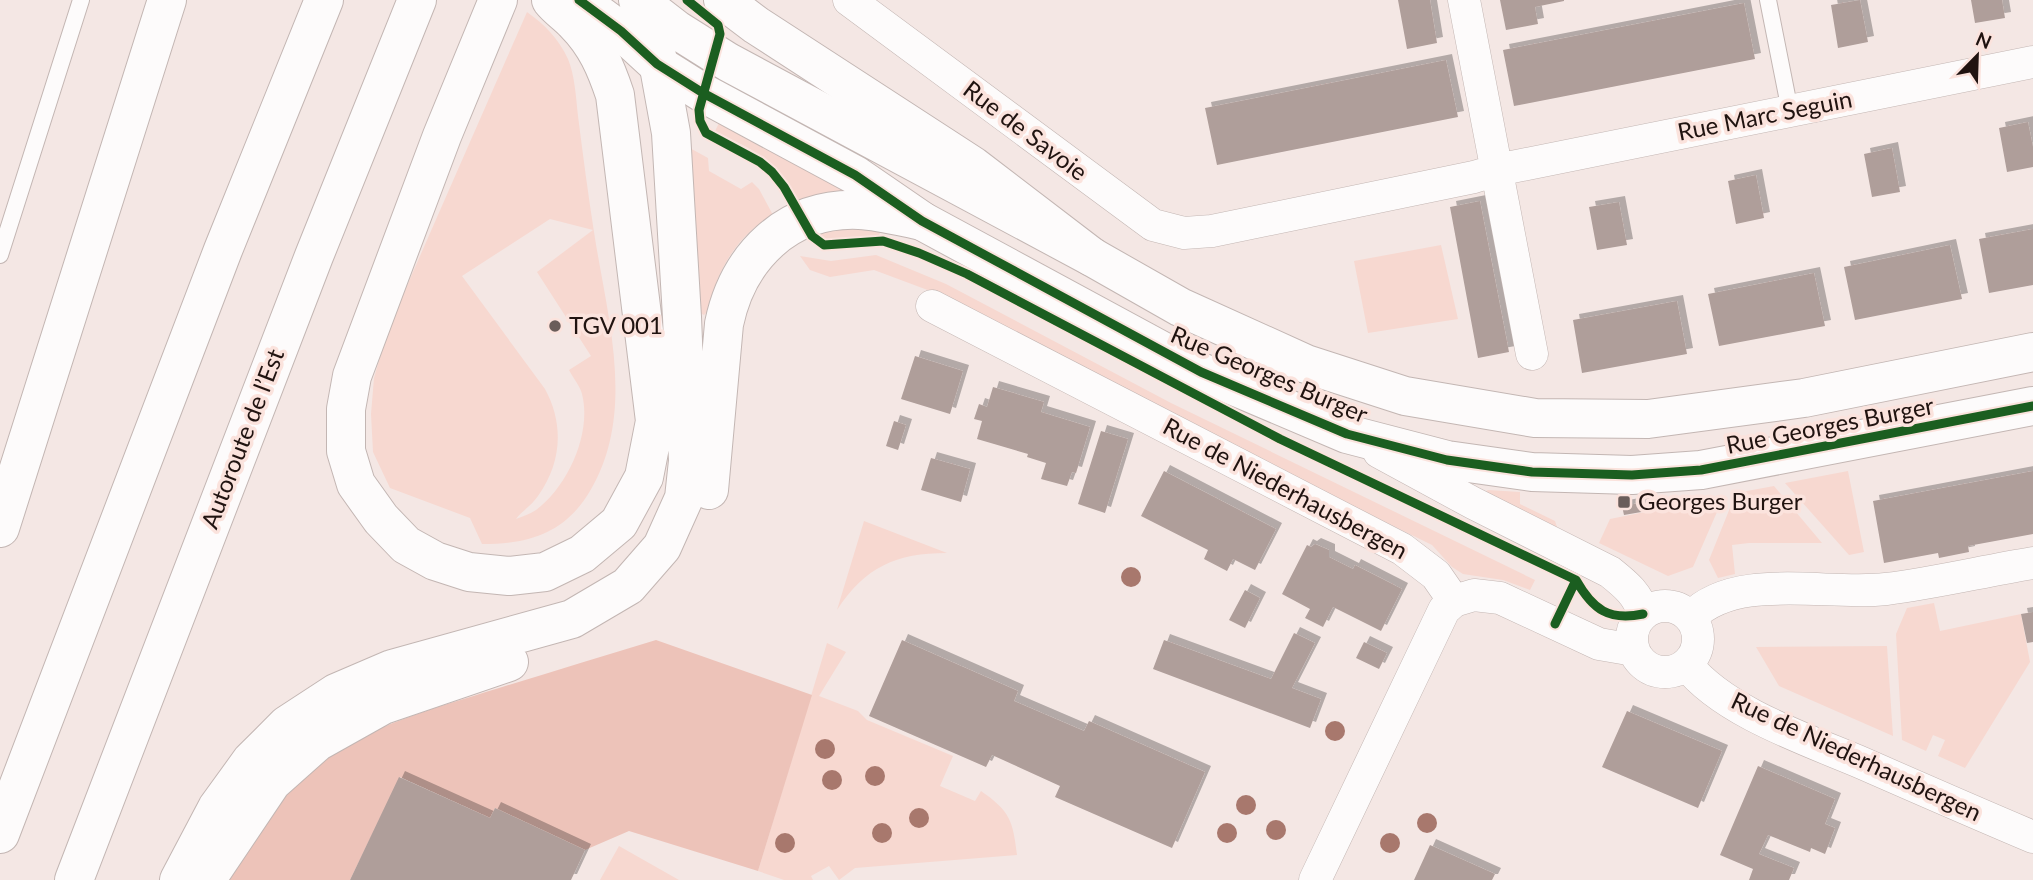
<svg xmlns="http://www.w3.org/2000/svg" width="2033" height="880" font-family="Lato,sans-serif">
  <defs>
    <filter id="shadow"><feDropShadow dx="6" dy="-6" stdDeviation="0" flood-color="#0004"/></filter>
  </defs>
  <rect width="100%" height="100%" fill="#f4e7e4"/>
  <!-- green -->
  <path fill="#f7d8d0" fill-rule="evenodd" d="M527 12C544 24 559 39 568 59 575 76 576 98 578 116 583 155 588 194 594 232 607 317 637 412 590 491 565 533 530 544 482 544L470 518 390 488 373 452 371 414 374 378 388 329ZM550 219 593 230 537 272 591 356 569 370C573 378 580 386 582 394 592 433 568 486 536 510 530 514 523 516 516 519 522 511 532 505 538 496 562 462 564 424 545 389L462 276Z
    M722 117 844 191 821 195 797 203C792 193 786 183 780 174 764 153 738 143 715 131Z
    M688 147 708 158 709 171 741 189 752 182 759 189 773 215C745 230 726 256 715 286 711 295 712 309 704 315L700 313Z
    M862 228 881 231 878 237 831 241 814 235 828 230Z
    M1441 245 1458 319 1368 333 1354 261Z
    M876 255 946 284 1171 403 1535 580 1530 590 1503 580 1463 574 1452 567 1432 545 1123 393 941 295 874 270 830 277 810 270 800 256 831 261Z
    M1848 471 1864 552 1849 555 1785 483Z
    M1774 486 1822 543H1749L1732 545 1735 574 1718 578 1709 560 1736 493Z
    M1488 490 1520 492V504L1555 521 1559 533 1485 492Z
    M1724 496 1693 567 1668 576 1599 543 1610 519Z
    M864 521 947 553C896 553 865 567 837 610Z
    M1934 603 1940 631 2021 614 2030 662 1965 768 1938 756 1945 740 1933 735 1926 751 1902 740 1896 634 1907 608Z
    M827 643 846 652 819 696 858 711 867 720 953 756 940 786 975 801 981 791C1010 811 1013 821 1017 855L855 868 839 880 829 866 811 876 813 880H784L758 871Z
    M1887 646 1893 736 1779 686 1756 647Z
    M619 846 679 880H600Z"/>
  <!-- forest -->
  <path fill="#edc3b9" d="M656 640 812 695 758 871 629 831 585 850 495 808 490 818 400 777 350 880H229C244 849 259 814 285 790 347 731 419 713 499 688 551 672 604 656 656 640Z"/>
  <!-- building -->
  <path fill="#af9e9a" filter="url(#shadow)" d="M1398 0H1430L1437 43 1407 49Z
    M1500 0H1564V1L1535 7 1538 24 1506 30Z
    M1860 0 1868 42 1838 48 1831 5Z
    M1971 0H2002L2005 18 1975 23Z
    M1744 3 1755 59 1514 106 1503 50Z
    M1446 60 1458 117 1217 165 1205 108Z
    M2028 122 2033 147V167L2007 172 1999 128Z
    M1892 148 1900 192 1872 197 1864 154Z
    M1756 175 1764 218 1736 224 1728 181Z
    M1480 201 1509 352 1478 358 1450 207Z
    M1619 202 1627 245 1597 250 1589 207Z
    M2033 229V285L1989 293 1979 239Z
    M1950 245 1962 299 1855 320 1844 267Z
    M1814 273 1825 326 1719 346 1708 294Z
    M1677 301 1687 354 1582 373 1573 320Z
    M915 356 963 371 950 414 901 399Z
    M993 387 1044 402 1041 412 1090 427 1076 473 1072 472 1067 486 1041 479 1046 463 1027 457 1028 454 977 439 982 421 974 419 979 404 987 407Z
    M894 421 906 425 898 450 886 446Z
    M1101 431 1128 439 1105 513 1078 504Z
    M931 458 970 469 961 502 921 490Z
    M1164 471 1276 529 1255 570 1233 559 1227 571 1204 559 1208 550 1141 516Z
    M2033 471V534L1968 546 1969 552 1939 558 1938 553 1884 563 1873 501Z
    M1646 502 1647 511 1624 515 1622 506Z
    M1315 544 1329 550V557L1353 569 1355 565 1402 589 1381 631 1333 607 1323 627 1305 618 1310 609 1282 594 1307 545 1311 547Z
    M1245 590 1260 598 1245 628 1229 620Z
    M2033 612V642L2027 643 2021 614Z
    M1294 633 1315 643 1292 688 1321 699 1310 728 1153 669 1164 640 1271 679Z
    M902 640 1018 691 1014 701 1084 731 1089 721 1205 772 1172 848 1055 797 1060 786 992 755 986 767 869 716Z
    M1364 642 1387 653 1379 669 1356 658Z
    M1627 711 1722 751 1698 808 1602 767Z
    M1758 766 1835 799 1825 824 1835 828 1825 854 1811 848 1810 852 1768 835 1759 854 1794 868 1789 880H1749L1753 869 1720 855Z
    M399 777 490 818 495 808 585 850 571 880H350Z
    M1430 845 1495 874 1492 880H1414Z"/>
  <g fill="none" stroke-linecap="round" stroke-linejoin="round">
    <defs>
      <path id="lane" d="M1768 0 1790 111
        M0 255 81 0"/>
      <path id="street" d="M849 0 1153 225 1184 233 1212 231 1474 177 1497 170 2033 62
        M1464 0 1532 354
        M932 306 1402 549 1436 575 1454 601 1474 595 1500 598 1599 644 1634 650
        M1379 452 1473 503 1610 572C1625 584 1639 595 1643 614
        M1632 639a33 33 0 1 1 66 0a33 33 0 1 1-66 0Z
        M1691 617C1736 571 1827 596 1886 589 1935 583 1984 571 2033 563
        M1687 665C1724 712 1808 740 1862 763 1919 788 1976 813 2033 837
        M1315 880 1444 610 1454 601"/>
      <path id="secondary" d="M579 0 621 31 657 64 703 93 855 175 922 221 1201 372 1347 434 1447 460 1532 472 1632 475 1701 470 2033 406
        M638 0 677 30 728 62 1092 257 1180 307 1306 364 1405 396 1535 418 1648 419 1804 398 2033 352"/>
      <path id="highway" d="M498 0 442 136 352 376 346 409V451L356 484 381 519 406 545 435 561 469 572 509 576 545 572 582 554 619 523 644 477 655 421 615 95C606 68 596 44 575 23 568 15 558 9 551 0
        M723 0 756 25 973 166 1092 257
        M709 490 724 324C738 257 787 207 859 210 880 211 902 217 922 221
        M0 528 167 0
        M0 834 223 250 324 0
        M74 880 314 256 417 0
        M179 880 217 808 251 761 287 725 336 693 392 669 572 619 628 586 662 547 684 498 688 461 682 317 671 133 648 7
        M206 880 272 782 317 742 383 705 509 662"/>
    </defs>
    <!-- lane casing -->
    <use href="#lane" stroke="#c3b6b3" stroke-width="18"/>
    <!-- street casing -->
    <use href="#street" stroke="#c3b6b3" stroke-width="33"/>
    <!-- secondary casing -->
    <use href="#secondary" stroke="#c3b6b3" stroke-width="40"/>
    <!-- highway casing -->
    <use href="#highway" stroke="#c3b6b3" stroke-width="40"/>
    <!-- lane -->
    <use href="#lane" stroke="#fdfbfb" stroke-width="16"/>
    <!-- street -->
    <use href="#street" stroke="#fdfbfb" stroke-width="32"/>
    <!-- secondary -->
    <use href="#secondary" stroke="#fdfbfb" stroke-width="38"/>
    <!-- highway -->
    <use href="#highway" stroke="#fdfbfb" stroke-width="38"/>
    <defs>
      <path id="cycleway" d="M579 0 621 31 657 64 703 93 855 175 922 221 1201 372 1347 434 1447 460 1532 472 1632 475 1701 470 2033 406
        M687 0 718 25 720 34 699 110 700 121 706 133 760 162 772 172 784 187 812 236 824 245 883 241 919 253 967 274 1280 439 1576 580
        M1555 624 1576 580C1593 610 1609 621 1643 614"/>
    </defs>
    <!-- cycleway casing -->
    <use href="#cycleway" stroke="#fbe3dd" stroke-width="13"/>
    <!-- cycleway -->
    <use href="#cycleway" stroke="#1b5e20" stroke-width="9"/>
  </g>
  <!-- trees -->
  <g fill="#a8786d">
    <circle cx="1131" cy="577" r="10"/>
    <circle cx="1335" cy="731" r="10"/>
    <circle cx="825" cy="749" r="10"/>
    <circle cx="875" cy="776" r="10"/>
    <circle cx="832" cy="780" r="10"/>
    <circle cx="1246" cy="805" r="10"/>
    <circle cx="919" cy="818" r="10"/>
    <circle cx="1427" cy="823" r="10"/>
    <circle cx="1276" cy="830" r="10"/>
    <circle cx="882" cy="833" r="10"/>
    <circle cx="1227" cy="833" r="10"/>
    <circle cx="785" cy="843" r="10"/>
    <circle cx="1390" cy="843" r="10"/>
  </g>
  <!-- markers -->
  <g fill="#6a5d5a" stroke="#fbe3dd" stroke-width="2.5">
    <circle cx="555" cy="326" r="7"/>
    <rect x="1617" y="495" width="14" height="14" rx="3.5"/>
  </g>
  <g text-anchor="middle" stroke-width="7" stroke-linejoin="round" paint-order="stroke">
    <!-- street labels -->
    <g font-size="24" fill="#201310" stroke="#fbe3dd">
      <text transform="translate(1765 116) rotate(-11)" y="8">Rue Marc Seguin</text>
      <text transform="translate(1025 131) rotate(37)" y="8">Rue de Savoie</text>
      <text transform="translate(1269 375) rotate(23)" y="8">Rue Georges Burger</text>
      <text transform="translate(1830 426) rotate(-11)" y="8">Rue Georges Burger</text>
      <text transform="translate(243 439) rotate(-69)" y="8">Autoroute de l’Est</text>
      <text transform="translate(1285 489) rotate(28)" y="8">Rue de Niederhausbergen</text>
      <text transform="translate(1856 757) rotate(25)" y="8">Rue de Niederhausbergen</text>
    </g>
    <!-- poi labels -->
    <g font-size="24" fill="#201310" stroke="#fbe3dd" text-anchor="start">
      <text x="569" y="334">TGV 001</text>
      <text x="1638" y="510">Georges Burger</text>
    </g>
  </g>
  <!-- north arrow -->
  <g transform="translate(1977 56) rotate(23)" stroke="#fbe3dd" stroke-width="5" paint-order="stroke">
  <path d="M0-5L12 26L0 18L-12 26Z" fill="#201310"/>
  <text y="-10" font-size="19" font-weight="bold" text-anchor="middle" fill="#201310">N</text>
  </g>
</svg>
